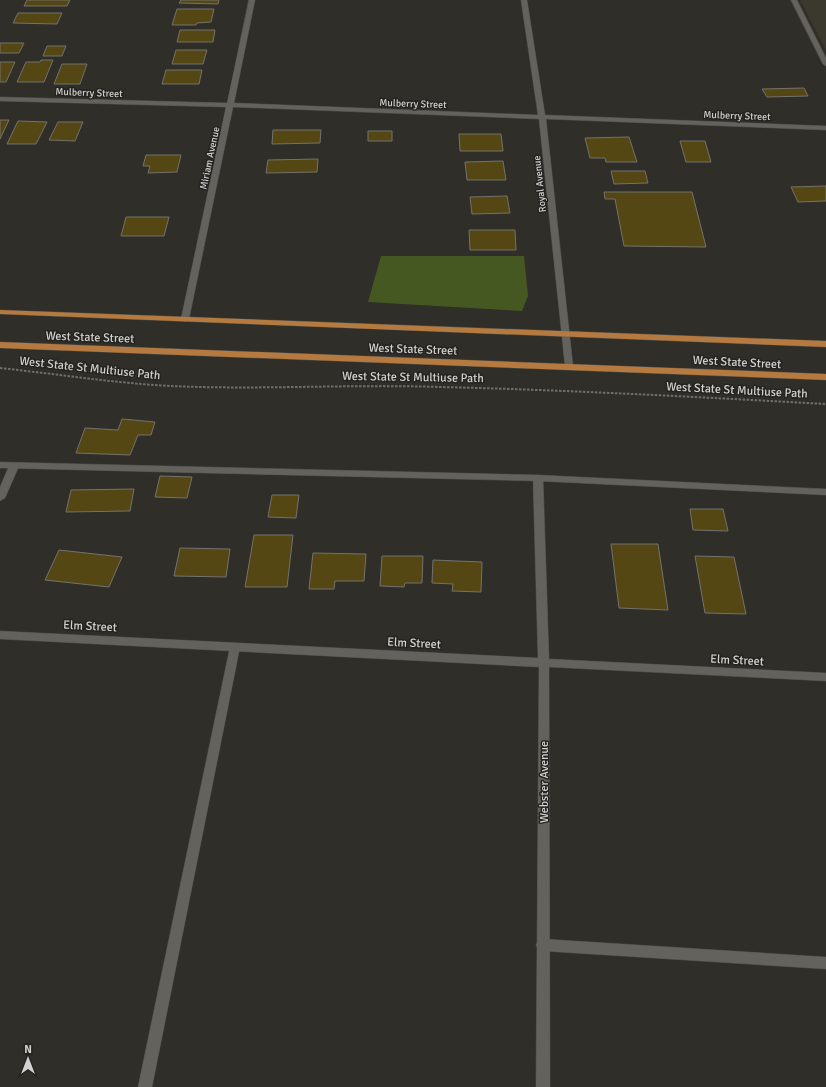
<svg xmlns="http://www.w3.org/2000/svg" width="826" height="1087" font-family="Signika,sans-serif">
  <rect width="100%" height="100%" fill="#2f2e29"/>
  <!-- built -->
  <path fill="#3b382e" d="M800 0H826V50Z"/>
  <!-- green -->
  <path fill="#465821" d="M381 256H524L528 296 522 311 368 302Z"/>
  <!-- building -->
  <path fill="#554714" stroke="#73726d" d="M27 0H70L67 6H24Z
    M181 0H219L218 4 179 3Z
    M177 9H214L211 22 197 23 196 25H172Z
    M18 13H62L57 24 13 23Z
    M180 30H215L213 42H177Z
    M0 43H24L19 53H0Z
    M47 46H66L62 56H43Z
    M176 50H207L203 64H172Z
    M41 60H53L44 82H17L26 62H40Z
    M0 62H15L6 82H0Z
    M62 64H87L80 84H54Z
    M166 70H202L199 84H162Z
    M804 88 808 96 767 97 762 89Z
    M0 120H9L0 139Z
    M18 121 47 122 36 144H7Z
    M58 122H83L75 141 49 140Z
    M273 130H321L320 143 272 144Z
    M368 131H392V141H368Z
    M459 134H501L503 151H460Z
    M629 137 637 162H606L605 158H590L585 138Z
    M680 141H705L711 162H686Z
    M146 155H181L177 172 148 173 150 166H143Z
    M318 159 317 172 266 173 268 160Z
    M503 161 506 180H467L465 162Z
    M611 171H645L648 183 614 184Z
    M826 186V201L798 202 791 187Z
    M604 192H692L706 247 624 246 615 199H605Z
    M507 196 510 213 472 214 470 197Z
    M126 217H169L164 236H121Z
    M469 230H515L516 250H470Z
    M122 419 155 422 151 435H138L130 455 76 453 85 428 118 430Z
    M160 476 192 477 187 498 155 497Z
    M134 489 130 511 66 512 71 490Z
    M272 495H299L296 518 268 517Z
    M690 509H723L728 531 693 530Z
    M254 535H293L287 587H245Z
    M611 544H658L668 610 619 608Z
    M180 548 230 549 226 577 174 576Z
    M59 550 122 557 109 587 45 580Z
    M313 553 366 554 364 581H335L334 589H309Z
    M382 556H423L422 583H405L404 587 380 586Z
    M695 556 734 557 746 614 705 613Z
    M433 560 482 562 481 592 452 591 453 584 432 583Z"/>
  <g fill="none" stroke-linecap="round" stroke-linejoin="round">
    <defs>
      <path id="lane" d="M0 462 538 475 826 489V495L538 481 0 468Z
        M235 643 239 644 240 647 152 1087H138L230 647 231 644Z
        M543 939 826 957V969L543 951 538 949 536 945 538 941Z"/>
      <path id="street" d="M249 0H255L234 103 538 115 521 0H527L545 115 826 126V130L546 119 573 366 569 369 565 366 539 119 233 107 189 319 185 322 181 319 226 107 0 101V97L227 103Z
        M791 0H797L826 58V66L823 64Z
        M14 463 19 466 5 498 0 501V487L9 466Z
        M538 475 543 478 549 659 826 673V681L549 667 550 1087H536L539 667 0 639V631L538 658 533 478Z"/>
      <path id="primary" d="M0 310 826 341V347L0 314Z
        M0 342 826 374V380L0 348Z"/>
    </defs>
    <!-- lane casing -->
    <use href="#lane" stroke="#4b4a47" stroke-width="1"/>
    <!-- street casing -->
    <use href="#street" stroke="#4b4a47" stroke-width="1"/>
    <!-- primary casing -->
    <use href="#primary" stroke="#4b4a47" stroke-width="1"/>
    <!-- path -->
    <path stroke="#706f6b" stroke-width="2" stroke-dasharray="2.5 1.5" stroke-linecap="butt" d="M0 368C57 374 113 383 170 386 260 390 350 384 440 387 569 390 697 397 826 404"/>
    <!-- lane -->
    <use href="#lane" fill="#63625d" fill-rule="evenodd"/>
    <!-- street -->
    <use href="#street" fill="#63625d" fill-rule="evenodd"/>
    <!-- primary -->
    <use href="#primary" fill="#b57a3f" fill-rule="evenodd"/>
  </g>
  <g text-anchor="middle" stroke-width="3" stroke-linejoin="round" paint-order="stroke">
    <!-- far-street labels -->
    <g font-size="10" fill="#d2d1ce" stroke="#252420">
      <text transform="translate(89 92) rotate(2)" y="4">Mulberry Street</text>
      <text transform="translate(413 103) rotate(2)" y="4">Mulberry Street</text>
      <text transform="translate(737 115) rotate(2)" y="4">Mulberry Street</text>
      <text transform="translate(209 158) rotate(-78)" y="4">Miriam Avenue</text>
      <text transform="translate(539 184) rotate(-96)" y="4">Royal Avenue</text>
    </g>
    <!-- street labels -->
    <g font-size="12" fill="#d2d1ce" stroke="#252420">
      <text transform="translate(90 337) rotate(2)" y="4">West State Street</text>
      <text transform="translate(413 349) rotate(2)" y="4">West State Street</text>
      <text transform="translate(737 362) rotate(3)" y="4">West State Street</text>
      <text transform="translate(90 368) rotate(6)" y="4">West State St Multiuse Path</text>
      <text transform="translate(413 377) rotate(1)" y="4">West State St Multiuse Path</text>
      <text transform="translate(737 390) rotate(3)" y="4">West State St Multiuse Path</text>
      <text transform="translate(90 626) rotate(3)" y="4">Elm Street</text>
      <text transform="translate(414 643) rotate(3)" y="4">Elm Street</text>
      <text transform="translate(737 660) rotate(3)" y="4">Elm Street</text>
      <text transform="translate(544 782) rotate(-90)" y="4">Webster Avenue</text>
    </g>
  </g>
  <!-- north arrow -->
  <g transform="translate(28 1059)" stroke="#252420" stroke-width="3" paint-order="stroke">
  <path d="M0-3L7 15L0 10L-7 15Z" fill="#d2d1ce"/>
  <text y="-6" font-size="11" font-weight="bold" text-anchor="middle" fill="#d2d1ce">N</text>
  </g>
</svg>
